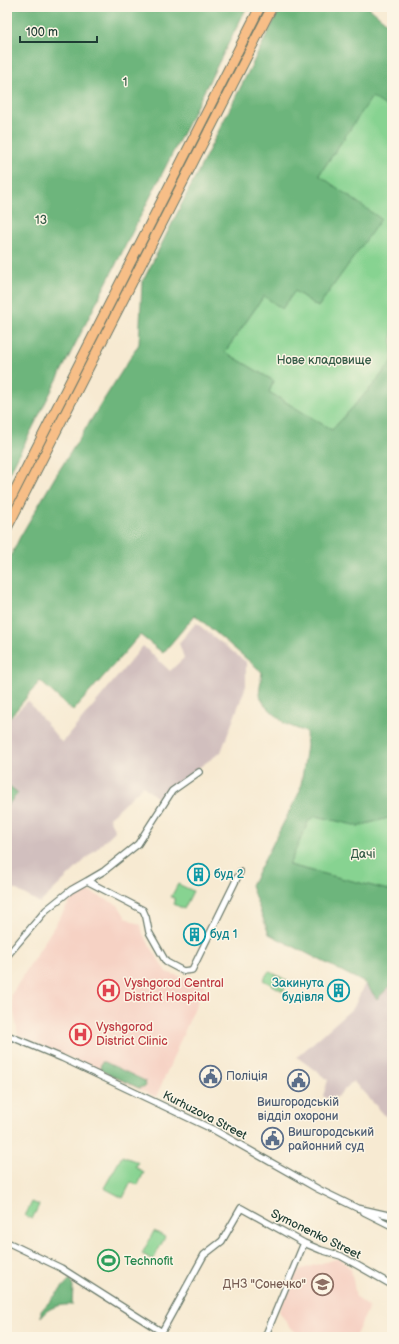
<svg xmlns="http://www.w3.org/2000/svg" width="399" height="1344" font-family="'Balsamiq Sans',sans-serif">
  <rect width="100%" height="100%" fill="#fcf5e5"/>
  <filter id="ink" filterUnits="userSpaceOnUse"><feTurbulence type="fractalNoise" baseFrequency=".025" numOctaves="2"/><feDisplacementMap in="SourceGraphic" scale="8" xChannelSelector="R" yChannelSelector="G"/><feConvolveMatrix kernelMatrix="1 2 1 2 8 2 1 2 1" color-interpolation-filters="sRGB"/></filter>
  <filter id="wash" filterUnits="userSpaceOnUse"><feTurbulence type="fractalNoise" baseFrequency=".012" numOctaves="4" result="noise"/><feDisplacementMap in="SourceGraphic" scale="16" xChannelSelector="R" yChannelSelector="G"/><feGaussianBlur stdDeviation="0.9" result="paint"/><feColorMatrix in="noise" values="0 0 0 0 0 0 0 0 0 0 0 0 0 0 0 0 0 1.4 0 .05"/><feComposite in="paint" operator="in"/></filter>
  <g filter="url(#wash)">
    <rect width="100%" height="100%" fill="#f7ead2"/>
    <!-- built -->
    <path fill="#f6d2c4" d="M79 887 118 905 126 918 141 925 143 934 166 972 205 984 156 1097 18 1035 11 995Z
      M339 1258 351 1269 356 1297 369 1307 355 1337H304L291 1329 279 1311 295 1271Z"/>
    <!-- industrial -->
    <path fill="#d1bfbe" d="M196 623 246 662V686L221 752 171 787 160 800 143 786 109 818 115 831 40 903 13 888 7 895V806L18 793 7 784V721L28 701 62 743 143 646 170 671 184 658 179 643Z
      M392 980V1123L353 1081 336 1098 334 1096 331 1101 323 1096 328 1080 297 1057 354 1007 365 983Z"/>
    <!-- green -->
    <path fill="#87d391" stroke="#538862" d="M372 96 392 110V361L374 384 332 430 269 392 274 381 225 352 264 296 295 291 318 307 380 219 319 175Z
      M316 816 358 826 392 817V891L289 865 309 820Z
      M178 884 193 891 184 909 174 904V898L171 897Z
      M269 971 288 981 283 991 263 980Z
      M122 1156 138 1162 135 1167 144 1172 138 1185 131 1182 123 1198 104 1188Z
      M32 1202 39 1205 32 1219 25 1216Z
      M154 1231 165 1237 153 1260 142 1254Z"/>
    <!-- forest -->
    <path fill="#6db57b" stroke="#467958" d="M7 7H247L7 478Z
      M281 7H368L392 27V110L372 97 319 175 381 219 318 307 295 291 282 309 264 296 225 352 274 381 269 392 332 430 374 384 392 361V817L358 826 316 816 309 820 289 865 392 891V984L377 999 365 983 269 934 251 886 300 791 307 746 306 732 285 724 265 705 259 694 262 672 195 615 163 653 140 635 73 711 40 681 7 721V564L20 537 55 477 139 344 142 283Z
      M7 784 18 793 7 806Z
      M102 1062H105L145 1081 146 1086 139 1088 102 1071 100 1067Z
      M70 1279 73 1287 72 1305C61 1304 48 1307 41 1317V1311Z"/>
  </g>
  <g filter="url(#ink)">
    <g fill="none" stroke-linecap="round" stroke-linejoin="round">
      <defs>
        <path id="minor" d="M87 881 104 871 138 844 172 791 199 772
          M7 956 46 910 71 890 87 881 143 910 146 917 149 932 166 962 183 971 192 970 240 872
          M7 1035 62 1058 214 1130 318 1189 357 1208 392 1216
          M364 1212 392 1226
          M7 1242 61 1268 162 1332
          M159 1337 204 1255 222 1241 241 1208 304 1243 321 1250 341 1256 392 1285
          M265 1337 304 1243"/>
        <path id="primary" d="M7 506 260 7
          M7 528 272 7"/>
      </defs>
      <!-- minor casing -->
      <use href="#minor" stroke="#6b7a6b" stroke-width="8"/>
      <!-- primary casing -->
      <use href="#primary" stroke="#6b7a6b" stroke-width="11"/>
      <!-- minor -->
      <use href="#minor" stroke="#fff" stroke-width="5.5"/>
      <!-- primary -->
      <use href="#primary" stroke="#f7be87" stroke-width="9"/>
    </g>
  </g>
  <!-- icons -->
  <defs>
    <symbol id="building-ring" viewBox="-11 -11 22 22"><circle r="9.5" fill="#fcf5e5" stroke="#0f9aa8" stroke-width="1.5"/><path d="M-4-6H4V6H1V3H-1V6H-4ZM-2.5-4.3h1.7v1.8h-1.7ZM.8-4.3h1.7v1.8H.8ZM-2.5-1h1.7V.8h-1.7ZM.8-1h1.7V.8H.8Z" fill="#0f9aa8"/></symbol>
    <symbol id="hospital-ring" viewBox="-11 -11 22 22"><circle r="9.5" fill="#fcf5e5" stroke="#e0444e" stroke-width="1.5"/><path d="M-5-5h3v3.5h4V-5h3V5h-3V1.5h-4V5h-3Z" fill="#e0444e"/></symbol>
    <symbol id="civic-ring" viewBox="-11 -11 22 22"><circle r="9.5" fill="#fcf5e5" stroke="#5c6f8a" stroke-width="1.5"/><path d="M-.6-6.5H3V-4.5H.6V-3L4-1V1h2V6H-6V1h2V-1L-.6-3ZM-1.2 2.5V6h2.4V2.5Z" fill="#5c6f8a"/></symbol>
    <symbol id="stadium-ring" viewBox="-11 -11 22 22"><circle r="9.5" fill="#fcf5e5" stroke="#2e9e5b" stroke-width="1.5"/><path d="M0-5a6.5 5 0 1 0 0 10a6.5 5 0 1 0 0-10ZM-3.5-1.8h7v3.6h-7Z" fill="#2e9e5b"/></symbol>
    <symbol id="school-ring" viewBox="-11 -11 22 22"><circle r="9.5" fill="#fcf5e5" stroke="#8d6e63" stroke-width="1.5"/><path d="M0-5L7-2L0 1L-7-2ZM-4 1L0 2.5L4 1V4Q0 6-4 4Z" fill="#8d6e63"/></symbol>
  </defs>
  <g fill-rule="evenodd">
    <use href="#building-ring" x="186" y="862" width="25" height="25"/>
    <use href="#building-ring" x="182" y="922" width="25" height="25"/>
    <use href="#hospital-ring" x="96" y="978" width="25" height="25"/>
    <use href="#building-ring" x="326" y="978" width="25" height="25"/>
    <use href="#hospital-ring" x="68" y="1022" width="25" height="25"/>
    <use href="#civic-ring" x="198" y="1064" width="25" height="25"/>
    <use href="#civic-ring" x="286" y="1068" width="25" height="25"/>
    <use href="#civic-ring" x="260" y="1126" width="25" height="25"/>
    <use href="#stadium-ring" x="96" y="1248" width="25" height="25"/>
    <use href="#school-ring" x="310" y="1272" width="25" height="25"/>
  </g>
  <g text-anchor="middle" stroke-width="3" stroke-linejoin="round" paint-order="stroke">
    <!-- park labels -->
    <g font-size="12" fill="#345b47" stroke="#fcf5e5">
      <text x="125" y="86">1</text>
      <text x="41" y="224">13</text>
      <text x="324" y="364">Нове кладовище</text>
      <text x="363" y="858">Дачі</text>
    </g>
    <!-- culture labels -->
    <g font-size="12" fill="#0d838f" stroke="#fcf5e5" text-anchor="start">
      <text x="214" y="878">буд 2</text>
      <text x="210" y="938">буд 1</text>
      <text x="324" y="987" text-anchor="end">Закинута<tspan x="324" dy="14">будівля</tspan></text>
    </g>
    <!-- health labels -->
    <g font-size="12" fill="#be3a42" stroke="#fcf5e5" text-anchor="start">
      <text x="124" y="987">Vyshgorod Central<tspan x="124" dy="14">District Hospital</tspan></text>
      <text x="96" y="1031">Vyshgorod<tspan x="96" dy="14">District Clinic</tspan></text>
    </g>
    <!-- service labels -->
    <g font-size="12" fill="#4e5e75" stroke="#fcf5e5" text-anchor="start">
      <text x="226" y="1080">Поліція</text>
      <text x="298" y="1106" text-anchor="middle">Вишгородській<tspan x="298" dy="14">відділ охорони</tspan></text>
      <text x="288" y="1136">Вишгородський<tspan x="288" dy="14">районний суд</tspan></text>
    </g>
    <!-- street labels -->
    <g font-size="12" fill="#1f3d34" stroke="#fcf5e5">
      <text transform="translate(205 1115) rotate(27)" y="4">Kurhuzova Street</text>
      <text transform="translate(316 1234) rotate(26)" y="4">Symonenko Street</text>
    </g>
    <!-- leisure labels -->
    <g font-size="12" fill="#27864d" stroke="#fcf5e5" text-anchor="start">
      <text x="124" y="1265">Technofit</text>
    </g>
    <!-- education labels -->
    <g font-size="12" fill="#785e54" stroke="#fcf5e5" text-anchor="end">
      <text x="306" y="1288">ДНЗ "Сонечко"</text>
    </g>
  </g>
  <!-- margin -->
  <rect width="399" height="1344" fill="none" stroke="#fcf5e5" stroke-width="24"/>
  <!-- scale -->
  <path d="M20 36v6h77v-6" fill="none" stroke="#1f3d34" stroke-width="2"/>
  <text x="26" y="36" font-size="12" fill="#1f3d34" stroke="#fcf5e5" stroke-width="3" paint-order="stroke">100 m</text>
</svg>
